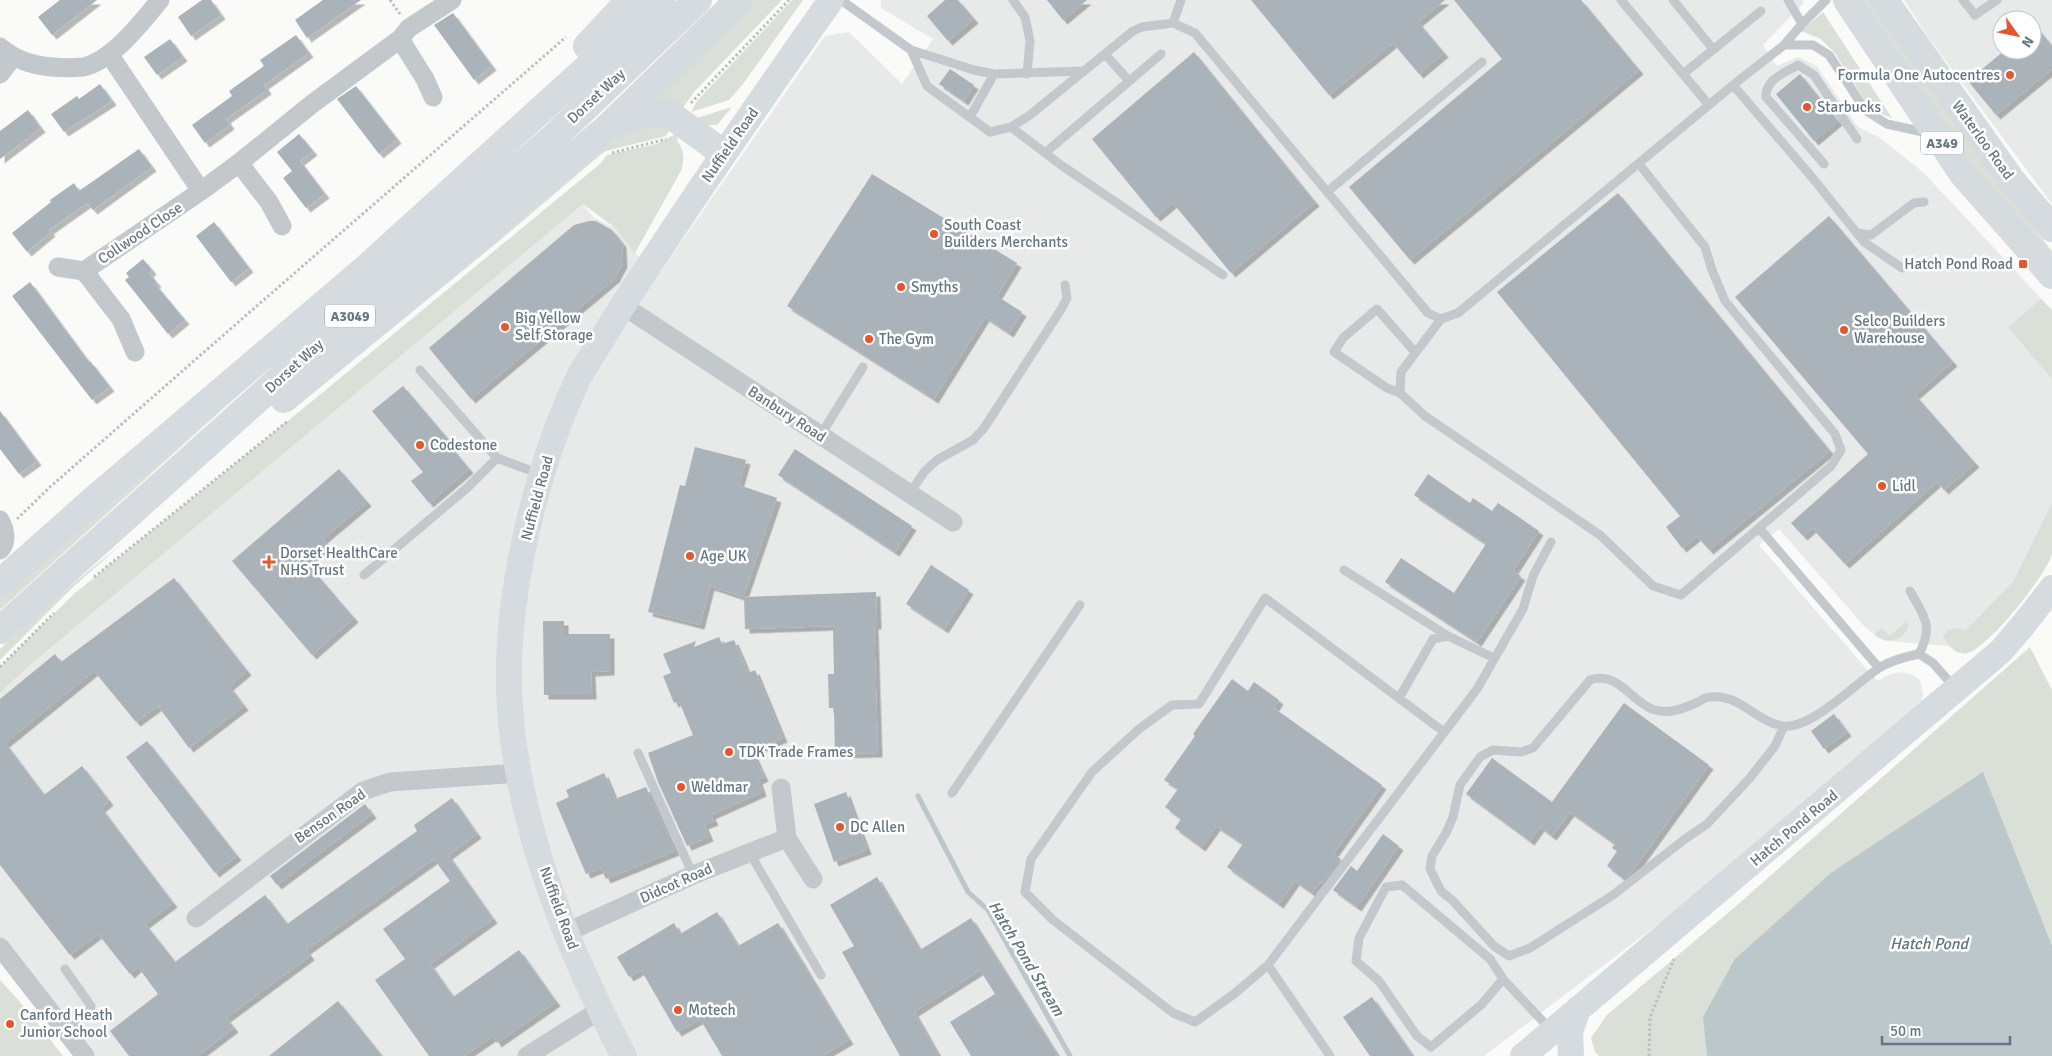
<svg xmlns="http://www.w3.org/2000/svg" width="2052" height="1056" font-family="Signika,sans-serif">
  <defs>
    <filter id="shadow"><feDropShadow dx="4.5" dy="4.5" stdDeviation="0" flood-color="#0004"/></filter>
  </defs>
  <rect width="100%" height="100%" fill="#fafaf8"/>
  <!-- built -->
  <path fill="#e8e9e9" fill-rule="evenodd" d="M881 0H1802L1804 3 1763 45 1777 66 1798 57 1817 66 1858 127 1879 137 1924 173 2052 310V554L2039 578 2021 603 2000 627 1973 651 1966 654 1957 652 1948 646 1886 641 1880 639 1865 627 1779 529 1759 545 1877 681 1886 676 1898 672 1911 674 1920 680 1923 694 1920 706 1715 881 1484 1056H85L0 947V693L29 666 583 204 594 218 615 228 656 278 825 36 849 32 902 84 933 39 881 8Z
    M1904 0H2052V204L1928 37ZM2002 20H2032V50H2002Z"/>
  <!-- green -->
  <path fill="#dadfd7" d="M752 0H782L695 91 682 109 648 100Z
    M792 0H803L743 84 729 100 691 112 697 101Z
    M1857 0H1870C1928 85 1987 170 2052 251V261L1941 127Z
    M1823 12 1892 118 1871 110 1834 52 1821 39 1801 31Z
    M732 107 717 125H707L697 118Z
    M642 122 672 127 666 136 606 151 599 156C526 219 452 281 375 340L622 133Z
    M679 132 677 140C684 150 684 157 682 169L635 253 615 228 583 204 29 666 0 693V667L74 594 271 435 601 163 607 155 657 144Z
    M2041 299 2052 310V379L2008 327Z
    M298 341 38 576 0 610V596Z
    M2052 503C2052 519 2052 537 2052 553 2049 572 1986 651 1967 653 1956 655 1948 645 1943 637L1947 630 1955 628 1965 631 2013 582Z
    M123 543 71 589 0 660V649C39 611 81 577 123 543Z
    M1902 618 1908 623V628C1900 643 1888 643 1874 635L1882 628 1890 636 1906 622Z
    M2030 647 2052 690V1056H1599L1595 1052 1591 1038 1607 1015 1735 907Z
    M0 980 28 1011 63 1056H0Z"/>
  <!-- water -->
  <path fill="#bbc7cb" d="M1983 772 2052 946V1056H1707L1703 1017 1735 959 1831 873Z"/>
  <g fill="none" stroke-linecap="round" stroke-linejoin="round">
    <!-- stream -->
    <path stroke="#bbc7cb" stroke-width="5" d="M918 796 968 892 988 910 1070 1056"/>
  </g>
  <!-- building -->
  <path fill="#aab3b9" filter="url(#shadow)" d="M60 0H97L52 35 38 17Z
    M202 0H211L221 15 191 36 178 17Z
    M323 0H361L307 38 295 20Z
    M945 0H958L974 19 948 41 927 16Z
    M1047 0H1087L1063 20Z
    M1251 0H1445L1418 22 1444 53 1419 74 1393 43 1329 95Z
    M1454 0H1581L1639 70 1410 260 1349 187 1502 59Z
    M453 13 492 66 474 80 434 25Z
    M2032 22 2052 46V69L1996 115 1968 81 2005 50H2032Z
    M296 35 309 53 264 85 267 90 226 119 230 125 205 143 192 125 232 96 229 91 264 66 260 60Z
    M170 39 183 57 157 75 144 57Z
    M1194 52 1315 202 1231 273 1173 203 1156 217 1092 139Z
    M950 69 974 85 964 101 939 84Z
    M1800 74 1838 121 1814 141 1776 94Z
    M100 84 112 101 64 132 51 114 77 96 79 99Z
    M356 86 397 139 379 154 337 99Z
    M28 110 41 128 0 159V131Z
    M299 134 313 151 300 161 325 194 306 208 283 178 292 171 277 152Z
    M139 149 152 167 93 210 87 203 49 230 51 232 27 252 12 233 51 202 50 200 74 183 79 191Z
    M872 174 1017 263 997 296 1022 312 1009 333 985 317 934 399 787 306Z
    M1618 193 1830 451 1709 550 1697 536 1682 548 1666 527 1680 516 1497 292Z
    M1829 216 1953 362 1915 395 1975 463 1944 490 1937 482 1845 564 1812 528 1803 536 1791 523 1868 454 1735 297Z
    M589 221H596L612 230 622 243 623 263 615 278 471 399 429 348 574 225Z
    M214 222 249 268 231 282 196 236Z
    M143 259 152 270 149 273 157 283 155 284 185 320 168 334 125 280 129 277 126 273Z
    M30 282 89 362 90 361 110 387 92 400 12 296Z
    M403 386 453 445 451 447 469 469 429 503 411 481 423 472 372 411Z
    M0 411 37 461 19 474 0 449Z
    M695 447 746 460 739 485 777 498 743 597 710 586 700 625 648 612 680 485 685 486Z
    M795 449 912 526 895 552 778 475Z
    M339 469 367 502 323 539 328 544 306 562 354 618 312 655 232 561Z
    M1428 474 1470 503 1473 498 1492 511 1498 503 1539 531 1513 571 1521 576 1477 642 1385 582 1401 558 1454 593 1486 544 1414 495Z
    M931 565 969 590 944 629 906 604Z
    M174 578 247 671 229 686 244 706 189 748 158 706 136 722 94 671 5 743 44 795 82 766 109 801 101 808 173 903 145 924 175 962 265 895 287 924 417 831 414 825 452 798 477 834 448 855 493 919 430 964 453 997 519 950 556 1002 497 1043 493 1036 464 1056H429L375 980 405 959 383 929 450 881 434 859 306 950 310 956 226 1018 234 1028 197 1056H129L110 1031 158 994 138 967 130 974 98 934 70 955 0 865V699L55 654 61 662Z
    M876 592 877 625H874L878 753 835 754 834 708H829L828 674H834L833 626 745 629 744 597Z
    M543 621H564V634H610V671L591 672 592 695H544Z
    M719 637 722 644 734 640 748 673 755 670 783 738 752 751 764 777 758 780 762 792 711 815 714 821 704 825 709 837 687 846 658 782 648 753 693 735 679 701 674 703 663 676 671 673 663 654 696 641 694 647Z
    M1232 679 1248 691 1254 682 1279 700 1274 708 1382 785 1333 854 1341 859 1322 883 1321 881 1312 893 1295 881 1279 904 1227 867 1243 844 1216 826 1201 847 1175 828 1181 819 1165 807 1178 789 1164 780 1195 736 1193 734Z
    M1624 703 1709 765 1631 873 1624 879 1607 866 1617 851 1612 848 1615 844 1570 812 1552 836 1540 827 1530 841 1466 794 1492 758 1552 802Z
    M1834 714 1847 732 1824 749 1811 731Z
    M147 741 237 856 215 873 126 757Z
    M604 773 615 799 646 787 675 851 606 879 601 868 586 874 556 803 569 797 566 790Z
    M846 792 867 850 834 862 814 804Z
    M365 804 372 814 277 885 270 876Z
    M1383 834 1399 846 1357 907 1333 890 1351 866 1357 871Z
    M877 877 920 950 971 918 1058 1056H971L950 1022 995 994 980 970 914 1012 939 1056H900L842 952 854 946 830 905Z
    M717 912 738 946 778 923 849 1040 822 1056H722L700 1019 677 1032 641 970 629 977 617 957 674 923 680 934Z
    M1372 997 1413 1056H1370L1343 1017Z
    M338 1001 382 1056H269Z"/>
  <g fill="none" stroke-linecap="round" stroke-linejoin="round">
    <!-- path -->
    <path stroke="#bbbfc2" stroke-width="3" stroke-dasharray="2.5 2.5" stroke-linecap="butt" d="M390 0 400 14
      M691 103 789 0
      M612 153 666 139
      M17 519 50 487 243 318 566 37
      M94 577 288 421
      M0 667 54 613
      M1649 1056 1650 1017 1674 959"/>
    <!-- lane -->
    <path stroke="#c3c8cc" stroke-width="9" d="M841 0 911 50 974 70 994 74 1084 71
      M1013 0 1025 17 1030 41 1027 74
      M1621 0 1709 105
      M1673 0 1713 49
      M1788 0 1802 24
      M1963 0 1975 15 1997 0
      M1173 23 1181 0
      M1784 45H1813L1829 55 1866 111 1887 124 1928 133
      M911 50 927 86 990 132 1011 127 1030 115 1133 31 1142 27 1173 23 1195 33 1428 313 1441 319 1458 313 1733 85 1784 45 1802 24 1826 0
      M1105 54 1129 81
      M1683 74 1761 11
      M1733 85 1811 176 1864 242 1902 268
      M970 117 994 74
      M1011 127 1061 165 1223 275
      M1045 153 1161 54
      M1824 164 1766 97C1765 79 1785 73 1798 65L1814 75 1857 139
      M1327 192 1482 62
      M1857 233 1871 235 1914 203 1924 202
      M1441 319 1401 372 1400 393 1425 416 1600 535 1653 586 1681 595 1831 466 1841 450 1835 434 1725 301 1712 270 1705 247 1639 164
      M420 370 497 458 540 474
      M1400 393 1387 388 1334 352 1343 338 1377 309 1415 352
      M820 436 863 367
      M909 494 925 471 937 460 973 440 984 428 1062 308 1067 298 1065 285
      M1759 528 1879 668
      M1344 570 1448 636
      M364 575 467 488 497 458
      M1910 591C1924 616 1934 626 1919 654
      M1399 698 1433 639 1448 636 1494 658
      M1784 726 1775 746 1749 779 1707 824 1685 839 1613 895 1530 948 1509 956 1494 946 1453 901 1441 891 1430 869 1432 856 1446 833 1453 817 1460 785 1480 757 1493 750 1521 752 1533 748 1590 680C1618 671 1630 700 1652 709 1668 715 1682 709 1696 703 1700 701 1705 697 1710 697 1739 693 1756 722 1783 726 1811 730 1856 683 1879 668 1892 660 1904 657 1919 654L1933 663 1955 688
      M638 753 693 875
      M952 793 1080 605
      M749 852 821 975
      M1268 965 1234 994 1195 1022 1173 1013 1053 920 1025 892 1031 859 1092 772 1139 729 1172 705 1199 704 1265 598 1444 732
      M65 969 91 1006 90 1011 67 1031
      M1503 979 1490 959 1402 885 1386 887 1359 938 1356 961 1379 981 1417 1036 1431 1047 1482 1004 1503 979 1550 1029
      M1330 1056 1268 965 1477 689 1523 609 1533 576 1551 542"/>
    <!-- street -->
    <path stroke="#c3c8cc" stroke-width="19" d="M400 39 425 79 433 97
      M0 47C16 60 31 65 52 67 62 68 73 68 83 67 112 61 142 22 160 0
      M109 54 201 191 239 163 312 104 400 39 409 28 452 0
      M0 74 13 57
      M239 163 269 202 282 226
      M58 267 84 271
      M622 305 953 522
      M135 352 121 319 84 271 201 191
      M0 520C5 529 8 542 0 550
      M781 788 787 838 813 879
      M196 918 363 791 390 782 519 773
      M567 932 693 875 787 838
      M0 947 85 1056
      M527 1056 600 1010"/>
    <!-- secondary -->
    <path stroke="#d6dbdf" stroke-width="26" d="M624 1056C566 947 514 816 509 691 506 593 536 468 578 379 584 367 592 356 599 344 619 311 640 278 662 246 717 163 774 81 831 0
      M1523 1056 2001 651 2024 624 2052 588
      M1571 1056 1570 1032 1578 1009"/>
    <!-- primary -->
    <path stroke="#d6dbdf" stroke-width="28" d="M1847 0 1963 174 2052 275
      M1884 0 2012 181 2052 228"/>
    <!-- highway -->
    <path stroke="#d6dbdf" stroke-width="28" d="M587 46 630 0
      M615 124 649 112 668 113 723 153
      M284 399 451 262 608 127 739 0
      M0 583 97 497 363 271 662 0
      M0 630 379 290 554 137 698 0"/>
  </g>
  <!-- markers -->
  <g fill="#e4572e" stroke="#fff" stroke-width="2">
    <circle cx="2010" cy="75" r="5"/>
    <circle cx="1807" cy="107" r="5"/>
    <circle cx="934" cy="234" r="5"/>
    <rect x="2018" y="259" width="10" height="10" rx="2.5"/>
    <circle cx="901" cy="287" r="5"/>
    <circle cx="505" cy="327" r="5"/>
    <circle cx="1844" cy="330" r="5"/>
    <circle cx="869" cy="339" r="5"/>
    <circle cx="420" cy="445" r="5"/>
    <circle cx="1882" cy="486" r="5"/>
    <circle cx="690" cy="556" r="5"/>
    <path d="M266.5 554.5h5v5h5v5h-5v5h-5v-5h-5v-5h5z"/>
    <circle cx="729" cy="752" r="5"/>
    <circle cx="681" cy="787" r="5"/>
    <circle cx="840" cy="827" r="5"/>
    <circle cx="678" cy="1010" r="5"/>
    <circle cx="10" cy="1024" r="5"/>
  </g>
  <g text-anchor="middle" stroke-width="5" stroke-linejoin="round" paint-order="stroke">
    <!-- shield labels -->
    <g fill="#fff" stroke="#939fa8" stroke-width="1">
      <rect x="1921" y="131.5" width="42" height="23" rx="4"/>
      <rect x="325" y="304.5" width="50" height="23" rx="4"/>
    </g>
    <g font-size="14" font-weight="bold" fill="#657683">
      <text x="1942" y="148">A349</text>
      <text x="350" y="321">A3049</text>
    </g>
    <!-- poi labels -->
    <g font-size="15" fill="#657683" stroke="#fff" text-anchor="start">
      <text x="2000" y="80" text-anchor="end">Formula One Autocentres</text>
      <text x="1817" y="112">Starbucks</text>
      <text x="944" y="230">South Coast<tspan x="944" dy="17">Builders Merchants</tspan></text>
      <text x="2013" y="269" text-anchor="end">Hatch Pond Road</text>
      <text x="911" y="292">Smyths</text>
      <text x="515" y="323">Big Yellow<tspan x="515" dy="17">Self Storage</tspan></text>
      <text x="1854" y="326">Selco Builders<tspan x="1854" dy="17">Warehouse</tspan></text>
      <text x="879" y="344">The Gym</text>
      <text x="430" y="450">Codestone</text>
      <text x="1892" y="491">Lidl</text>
      <text x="280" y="558">Dorset HealthCare<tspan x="280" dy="17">NHS Trust</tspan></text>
      <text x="700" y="561">Age UK</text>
      <text x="739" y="757">TDK Trade Frames</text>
      <text x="691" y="792">Weldmar</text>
      <text x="850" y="832">DC Allen</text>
      <text x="688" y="1015">Motech</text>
      <text x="20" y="1020">Canford Heath<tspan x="20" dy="17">Junior School</tspan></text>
    </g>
    <!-- street labels -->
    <g font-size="15" fill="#657683" stroke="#fff">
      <text transform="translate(596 96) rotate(-43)" y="5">Dorset Way</text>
      <text transform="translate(1983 140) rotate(54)" y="5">Waterloo Road</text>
      <text transform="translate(730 145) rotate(-55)" y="5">Nuffield Road</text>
      <text transform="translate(140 233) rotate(-34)" y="5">Collwood Close</text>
      <text transform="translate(294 366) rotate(-42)" y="5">Dorset Way</text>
      <text transform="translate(787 414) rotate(33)" y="5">Banbury Road</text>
      <text transform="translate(537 498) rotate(-75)" y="5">Nuffield Road</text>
      <text transform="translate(330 816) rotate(-35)" y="5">Benson Road</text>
      <text transform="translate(1794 828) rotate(-40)" y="5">Hatch Pond Road</text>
      <text transform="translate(676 883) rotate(-24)" y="5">Didcot Road</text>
      <text transform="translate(559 908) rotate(70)" y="5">Nuffield Road</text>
    </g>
    <!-- water labels -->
    <g font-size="16" font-style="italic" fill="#60757c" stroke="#fff">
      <text x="1929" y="949">Hatch Pond</text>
      <text transform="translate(1027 958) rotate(59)" y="6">Hatch Pond Stream</text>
    </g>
  </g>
  <!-- north arrow -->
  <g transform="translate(2017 35) rotate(123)"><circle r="24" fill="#ffffff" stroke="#c1c8cd"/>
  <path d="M0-4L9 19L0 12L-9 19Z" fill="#e4572e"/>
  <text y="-8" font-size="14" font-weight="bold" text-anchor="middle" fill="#657683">N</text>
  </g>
  <!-- scale -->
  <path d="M1882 1036v8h128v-8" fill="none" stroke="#657683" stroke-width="2.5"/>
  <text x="1890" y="1036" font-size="15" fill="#657683" stroke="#ffffff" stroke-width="4" paint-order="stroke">50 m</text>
</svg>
